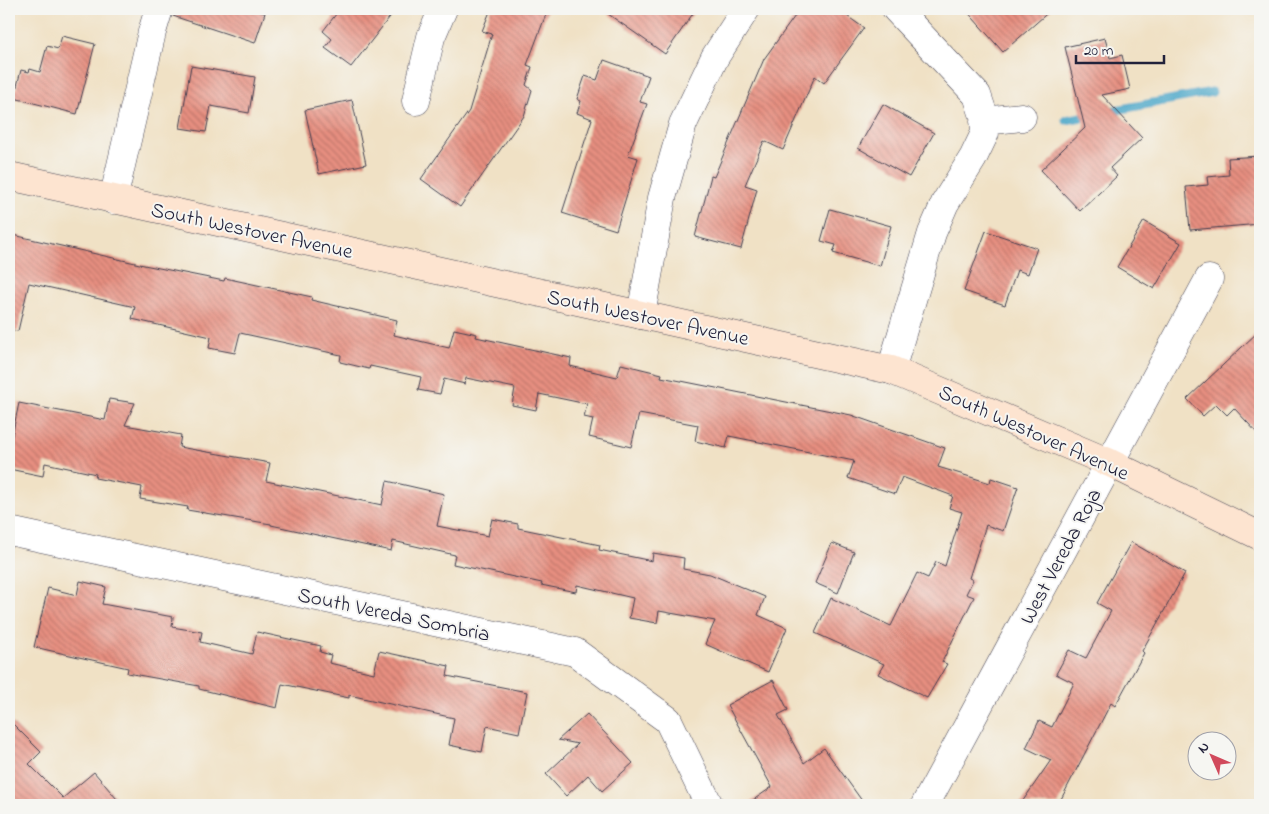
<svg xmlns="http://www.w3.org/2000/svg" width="1269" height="814" font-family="'Indie Flower',sans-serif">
  <defs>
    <pattern id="building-back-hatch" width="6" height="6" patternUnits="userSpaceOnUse" patternTransform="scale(1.25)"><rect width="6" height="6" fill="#e78f80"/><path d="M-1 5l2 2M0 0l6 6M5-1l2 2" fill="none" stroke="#bb746a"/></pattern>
  </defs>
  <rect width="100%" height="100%" fill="#f6f6f2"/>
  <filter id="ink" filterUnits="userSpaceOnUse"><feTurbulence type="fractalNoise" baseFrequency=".02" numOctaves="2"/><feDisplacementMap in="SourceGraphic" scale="10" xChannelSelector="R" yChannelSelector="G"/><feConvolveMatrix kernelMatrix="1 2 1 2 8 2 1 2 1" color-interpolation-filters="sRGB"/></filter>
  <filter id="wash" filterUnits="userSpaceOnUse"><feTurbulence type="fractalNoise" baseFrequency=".0096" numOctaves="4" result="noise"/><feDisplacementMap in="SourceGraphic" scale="20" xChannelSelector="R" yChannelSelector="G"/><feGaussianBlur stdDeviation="1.12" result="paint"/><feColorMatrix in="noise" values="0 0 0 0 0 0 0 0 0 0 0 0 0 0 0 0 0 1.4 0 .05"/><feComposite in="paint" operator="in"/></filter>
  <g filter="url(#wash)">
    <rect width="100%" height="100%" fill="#f0e1c5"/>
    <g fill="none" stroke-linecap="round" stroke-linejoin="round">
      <!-- stream -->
      <path stroke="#4aa6c8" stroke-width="9" d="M1105 112 1212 92
        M1066 120 1092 115"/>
    </g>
    <g id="blocks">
      <!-- building -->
      <path fill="url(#building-back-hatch)" d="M174 9H251L265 13 255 43 173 16Z
        M340 9H396L351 67 325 48 332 39 323 31Z
        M491 9H548L527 65 532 67 526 85 532 90 524 116 460 207 421 179 469 111 492 34 482 31Z
        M601 9H696L665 54Z
        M800 9H837L864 28 824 83 815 76 783 150 764 141 745 185 757 189 741 249 695 237 711 176 714 177 764 59Z
        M965 9H1052L1003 52Z
        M62 36 95 44 77 114 14 98 21 70 29 72 30 69 40 72 47 46 58 49Z
        M1105 38 1110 58 1122 55 1130 89 1102 95 1142 138 1110 168 1117 176 1080 211 1041 170 1085 128 1065 47Z
        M604 60 649 76 640 102 647 104 628 155 638 158 616 230 562 213 592 119 577 113 581 101 577 99 585 76 597 80Z
        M191 66 255 77 249 113 211 106 206 132 180 128Z
        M352 100 366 164 319 174 305 110Z
        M883 104 934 133 909 177 858 148Z
        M1260 156V224L1190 230 1186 187 1208 185 1207 177 1229 175 1228 158Z
        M830 209 891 226 880 266 833 253 836 245 821 241Z
        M1144 221 1181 243 1154 289 1117 267Z
        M986 231 1037 248 1028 274 1017 270 1005 305 964 291Z
        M9 234 144 265 224 281 225 278 312 297 311 300 397 320 394 335 449 348 454 329 477 334 476 337 571 358 570 366 617 377 621 364 662 374 661 377 851 415 945 448 938 467 990 483 991 478 1018 487 1003 531 986 525 969 578 973 580 966 594 974 597 942 662 947 664 927 698 878 674 884 664 815 633 831 598 891 626 917 573 928 578 936 562 945 566 962 512 949 508 953 496 902 477 895 494 848 478 854 461 729 436 726 448 695 441 698 425 639 414 631 447 589 437 593 419 584 417 587 404 539 394 536 410 512 405 515 388 466 378 465 384 444 379 440 394 418 390 421 377 370 366 369 369 340 362 341 355 240 333 235 353 209 348 211 337 132 319 135 307 29 283 18 331 9 330Z
        M1260 330V436L1234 408 1227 415 1216 404 1203 416 1187 399Z
        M109 399 135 403 125 425 181 435 179 447 270 463 266 481 382 505 387 481 444 494 437 526 488 536 492 519 518 524V528L600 545 599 550 652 561 653 553 684 558 683 569 710 574 765 597 758 615 787 628 768 672 705 644 715 621 659 611 657 623 629 618 633 598 577 585 576 592 541 585 542 583 453 564 455 555 393 541 391 551 271 525V524L187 510 188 507 140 499 142 487 95 478 96 474 45 463 43 476 9 469V450L19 403 105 420Z
        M1131 542 1185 573 1142 651 1144 653 1115 706 1111 703 1058 805H1020L1051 760 1026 748 1039 721 1052 727 1074 683 1056 674 1069 650 1086 658 1111 611 1097 603Z
        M832 543 854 552 838 593 815 583Z
        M80 581 106 587 102 604 173 617 172 627 202 632 200 642 252 654 257 632 321 646 320 652 331 655 329 663 374 673 379 651 449 666 447 676 527 692 519 733 487 726 482 752 449 745 454 718 349 695V698L282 684 277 708 199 689V686L127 673 128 668 34 647 48 588 77 595Z
        M773 680 788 710 778 715 804 763 824 748 865 805H746L772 787 727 705Z
        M587 714 633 763 602 791 588 775 566 796 546 774 578 744 558 740Z
        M9 720 41 752 29 764 63 798 94 772 122 805H19L9 795Z"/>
    </g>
  </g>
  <g filter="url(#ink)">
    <use href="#blocks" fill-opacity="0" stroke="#413f50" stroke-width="1"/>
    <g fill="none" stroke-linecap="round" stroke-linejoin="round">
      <defs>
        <path id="street" d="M416 101 431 37 443 9
          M984 121 1022 117
          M113 200 152 32 159 9
          M641 315 662 198 683 124 715 57 746 9
          M891 370 932 233 945 203 973 158 985 133 984 116 977 95 896 9
          M9 531 575 652 668 720 709 805
          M925 805 1209 279"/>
        <path id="secondary" d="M9 176 891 370 1110 463 1260 536"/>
      </defs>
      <!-- street casing -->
      <use href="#street" stroke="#413f50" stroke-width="29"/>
      <!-- secondary casing -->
      <use href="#secondary" stroke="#413f50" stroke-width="29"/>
      <!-- street -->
      <use href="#street" stroke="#fff" stroke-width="28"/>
      <!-- secondary -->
      <use href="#secondary" stroke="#fde4d0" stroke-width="28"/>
    </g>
  </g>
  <g text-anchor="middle" stroke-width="4" stroke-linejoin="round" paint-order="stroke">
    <!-- street labels -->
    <g font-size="21" fill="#22223b" stroke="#f6f6f2">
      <text transform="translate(252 230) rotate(12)" y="7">South Westover Avenue</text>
      <text transform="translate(648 317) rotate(12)" y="7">South Westover Avenue</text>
      <text transform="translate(1034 432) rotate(24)" y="7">South Westover Avenue</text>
      <text transform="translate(1060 556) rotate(-62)" y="7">West Vereda Roja</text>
      <text transform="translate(394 614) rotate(12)" y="7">South Vereda Sombria</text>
    </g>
  </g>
  <!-- margin -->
  <rect width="1269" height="814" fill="none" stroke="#f6f6f2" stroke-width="30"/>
  <!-- north arrow -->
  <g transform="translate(1212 756) rotate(315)"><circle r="24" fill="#f6f6f2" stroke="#a1a1a9"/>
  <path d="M0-4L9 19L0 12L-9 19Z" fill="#d1495b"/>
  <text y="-8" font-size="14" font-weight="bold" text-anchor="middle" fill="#22223b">N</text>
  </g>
  <!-- scale -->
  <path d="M1076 55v8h88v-8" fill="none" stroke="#22223b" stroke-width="2.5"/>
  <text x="1084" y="55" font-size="15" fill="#22223b" stroke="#f6f6f2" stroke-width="4" paint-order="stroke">20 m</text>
</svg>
